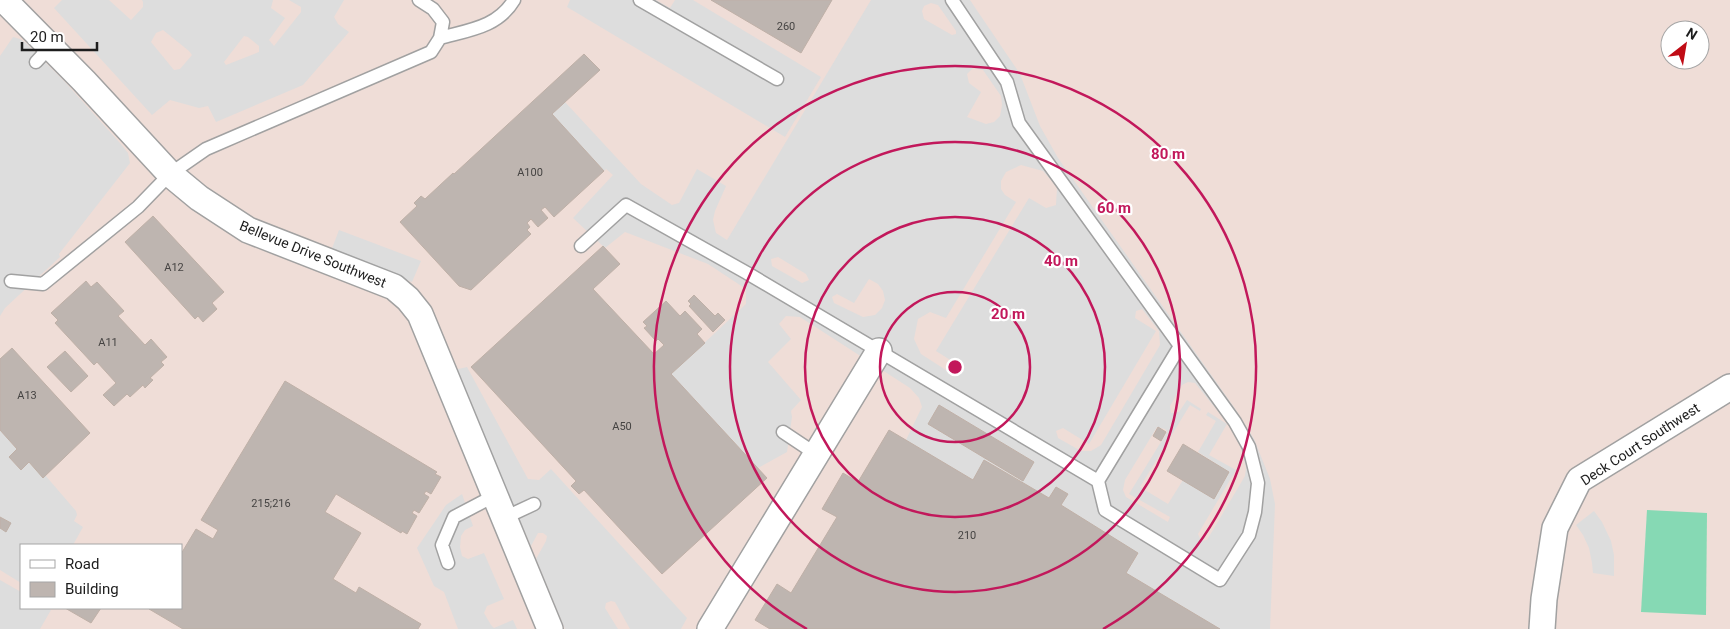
<svg xmlns="http://www.w3.org/2000/svg" width="1730" height="629" font-family="Roboto,sans-serif">
  <rect width="100%" height="100%" fill="#eeeae4"/>
  <!-- military -->
  <path fill="#efddd7" fill-rule="evenodd" d="M0 0H1730V629H0ZM1670 30H1700V60H1670ZM21 545H181V608H21Z"/>
  <!-- pitch -->
  <path fill="#86d9b4" d="M1647 510 1707 513 1706 615 1641 612Z"/>
  <!-- parking -->
  <path fill="#ddd" fill-rule="evenodd" d="M62 0H109L131 20 143 7V2L142 0H273L271 8 285 18 269 40 274 46 301 12V7L289 0H344L334 17 338 24 349 32 303 85 216 122 208 106 199 108 170 100 152 115 54 8ZM163 30 189 51 192 55 180 69 174 70 151 42 156 33ZM244 36 248 37 259 46V52L226 65 224 62Z
    M570 0H656L670 8 675 0H693L821 77 785 137 567 7Z
    M871 0H970L1020 74 1040 126 1058 158 1236 410 1254 439 1270 479 1275 504 1270 629H1220L1126 573 1138 554 1061 505 1068 494 1056 487 1049 498 985 460 973 480 906 440 922 407 919 398 910 388 800 317 786 316 779 324 791 339 768 362 801 400 791 411 792 417 787 452 758 468 671 374 746 304V289L708 264 625 232 605 248 573 218 613 175 606 169 604 171 552 114 565 102 641 184 672 205 679 203 697 169 726 186 715 211 713 220 716 233 727 240ZM931 3 938 5 956 31V34L952 35 924 19 922 11 924 6ZM973 68 983 70 1001 96 1002 105 1000 116 994 122 986 124 967 117 981 92 969 83 967 74ZM1021 165 1043 171 1057 187 1056 205 1046 208 1029 198 936 351 955 363V371L949 372 921 354 914 339 918 319 930 312 946 318 1016 202 1005 195 1001 189V181L1006 172ZM778 257 806 274 809 280 802 283 772 266 771 259ZM869 279 878 284 883 291 885 300 882 308 875 315 863 317 834 303 832 297 837 294 854 303ZM1142 309 1159 331 1160 345 1101 445 1091 451H1081L1058 438 1056 431 1063 428 1089 444 1156 331 1135 318 1136 311ZM1188 382 1195 383 1229 425 1241 448 1246 468 1245 476 1207 540 1201 541 1198 534 1236 470 1209 455 1227 424 1208 412 1206 415 1216 421 1198 452 1229 472 1214 498 1183 480 1168 504 1140 487 1190 405 1200 411 1201 409 1187 400 1179 412 1171 413 1170 406 1182 385ZM939 405 1034 462 1023 481 928 424ZM1157 427 1165 429 1167 432 1129 494 1170 517 1168 522 1126 497 1123 490 1125 480Z
    M13 37 20 39 26 43 64 81 120 143 128 153 130 163 59 254 60 257 5 308 0 316V56Z
    M339 230 421 261 412 282 331 251Z
    M467 367 528 479 539 480 551 469 687 618 681 629H630L615 602 611 601 606 603 605 608 618 629H565L536 559 546 541 547 536 543 533H538L531 546 454 370Z
    M0 430 17 449 9 457 21 469 29 462 43 477 45 475 76 511 77 515 74 521 83 527 73 545H21V583L0 570V528L6 531 11 523 0 517Z
    M462 494 473 526 465 530 461 536 460 547 462 556 468 559 484 553 504 599 487 606 484 613 491 625 494 628 513 620 517 629H458L444 592 434 586 417 548 446 505Z
    M1594 511 1602 522 1611 541 1614 555V576L1593 573 1592 563 1589 548 1583 535 1576 525Z
    M0 580 21 592V608H47L51 610 40 629H0Z"/>
  <!-- building -->
  <path fill="#beb5b0" stroke="#bfb0a7" d="M711 0H832L801 53Z
    M584 54 600 70 552 114 604 171 554 217 545 207 541 210 548 218 538 227 531 219 527 223 530 227 527 230 531 234 471 290 459 286 400 222 417 206 414 203 421 196 425 199 453 173 454 174Z
    M153 216 224 292 212 303 217 309 203 322 198 316 195 319 125 242Z
    M603 246 620 264 593 289 654 354 664 345 658 339 656 341 644 328 647 326 643 322 666 301 680 316 685 311 702 329 697 334 705 343 671 374 767 478 662 574 584 490 579 494 571 486 576 481 471 367Z
    M86 281 91 287 97 282 124 311 118 316 145 345 151 339 167 357 161 362 164 365 150 378 153 380 145 388 143 385 130 397 127 394 114 406 103 395 116 383 97 362 94 365 55 323 58 320 51 313Z
    M694 295 715 316 718 313 725 320 713 332 689 306 691 304 688 301Z
    M12 348 90 433 43 478 29 462 21 470 9 457 17 449 0 430V359Z
    M65 351 88 376 71 392 47 367Z
    M285 381 437 472 435 474 441 477 431 494 426 491 424 494 429 497 419 513 414 510 412 513 417 516 407 534 402 531 401 533 336 494 325 512 361 533 333 579 356 593 359 587 421 624 418 629H183L149 609 181 608V554L196 529 213 539 218 530 201 520Z
    M939 405 1034 462 1023 481 928 424Z
    M1158 427 1166 432 1161 441 1153 436Z
    M889 430 973 480 984 460 1049 498 1056 487 1068 494 1061 505 1138 553 1126 573 1220 629H770L755 620 777 584 791 593 837 517 822 509 843 473 858 482Z
    M1183 444 1229 472 1214 499 1167 471Z
    M0 517 11 523 6 532 0 528Z
    M65 608H101L91 623Z"/>
  <g fill="none" stroke-linecap="round" stroke-linejoin="round">
    <defs>
      <path id="lane" d="M640 0 777 79
        M440 38C469 30 498 27 514 0
        M36 62 50 47
        M581 246 626 205 747 273 1098 481 1105 510 1220 580 1249 535 1255 512 1258 483 1249 447 1235 422 1019 123 1007 82 952 0
        M11 281 43 284 138 207 170 174 206 149 431 52 440 38 443 22 433 9 419 0
        M783 432 816 454
        M1098 481 1180 346
        M504 518 534 504
        M448 563 442 545 454 517 494 496"/>
      <path id="street" d="M4 0 84 81 170 174 199 198 248 230 394 287 408 299 420 314 550 629
        M710 629 879 351
        M1542 629 1544 599 1555 528 1579 480 1730 387"/>
    </defs>
    <!-- lane casing -->
    <use href="#lane" stroke="#a1a1a1" stroke-width="15"/>
    <!-- street casing -->
    <use href="#street" stroke="#a1a1a1" stroke-width="28"/>
    <!-- lane -->
    <use href="#lane" stroke="#fff" stroke-width="12"/>
    <!-- street -->
    <use href="#street" stroke="#fff" stroke-width="25"/>
  </g>
  <!-- distance rings -->
  <g fill="none" stroke="#c2185b" stroke-width="2.5">
    <circle cx="955" cy="367" r="75"/>
    <circle cx="955" cy="367" r="150"/>
    <circle cx="955" cy="367" r="225"/>
    <path d="M807 629A301 301 0 1 1 1103 629"/>
  </g>
  <g text-anchor="middle" stroke-width="4.5" stroke-linejoin="round" paint-order="stroke">
    <!-- number labels -->
    <g font-size="11" fill="#454342">
      <text x="786" y="30">260</text>
      <text x="530" y="176">A100</text>
      <text x="174" y="271">A12</text>
      <text x="108" y="346">A11</text>
      <text x="27" y="399">A13</text>
      <text x="622" y="430">A50</text>
      <text x="271" y="507">215;216</text>
      <text x="967" y="539">210</text>
    </g>
    <!-- street labels -->
    <g font-size="14" fill="#1d1d1d" stroke="#fff">
      <text transform="translate(313 254) rotate(22)" y="5">Bellevue Drive Southwest</text>
      <text transform="translate(1640 444) rotate(-33)" y="5">Deck Court Southwest</text>
    </g>
  </g>
  <circle cx="955" cy="367" r="8" fill="#c2185b" stroke="#fff" stroke-width="2.5"/>
  <g font-size="15" text-anchor="middle" font-weight="bold" fill="#c2185b" stroke="#fff" stroke-width="4.5" stroke-linejoin="round" paint-order="stroke">
    <text x="1168" y="159">80 m</text>
    <text x="1114" y="213">60 m</text>
    <text x="1061" y="266">40 m</text>
    <text x="1008" y="319">20 m</text>
  </g>
  <!-- legend -->
  <rect x="20" y="544" width="162" height="65" fill="#ffffff" stroke="#a5a5a5"/>
  <rect x="30" y="560" width="25" height="8" fill="#ffffff" stroke="#a5a5a5"/>
  <text x="65" y="569" font-size="15" fill="#1d1d1d">Road</text>
  <rect x="30" y="582" width="25" height="15" fill="#beb5b0" stroke="#a5a5a5"/>
  <text x="65" y="594" font-size="15" fill="#1d1d1d">Building</text>
  <!-- north arrow -->
  <g transform="translate(1685 45) rotate(31)"><circle r="24" fill="#ffffff" stroke="#a5a5a5"/>
  <path d="M0-4L9 19L0 12L-9 19Z" fill="#c00b15"/>
  <text y="-8" font-size="14" font-weight="bold" text-anchor="middle" fill="#1d1d1d">N</text>
  </g>
  <!-- scale -->
  <path d="M22 42v8h75v-8" fill="none" stroke="#1d1d1d" stroke-width="2.5"/>
  <text x="30" y="42" font-size="15" fill="#1d1d1d" stroke="#ffffff" stroke-width="4" paint-order="stroke">20 m</text>
</svg>
